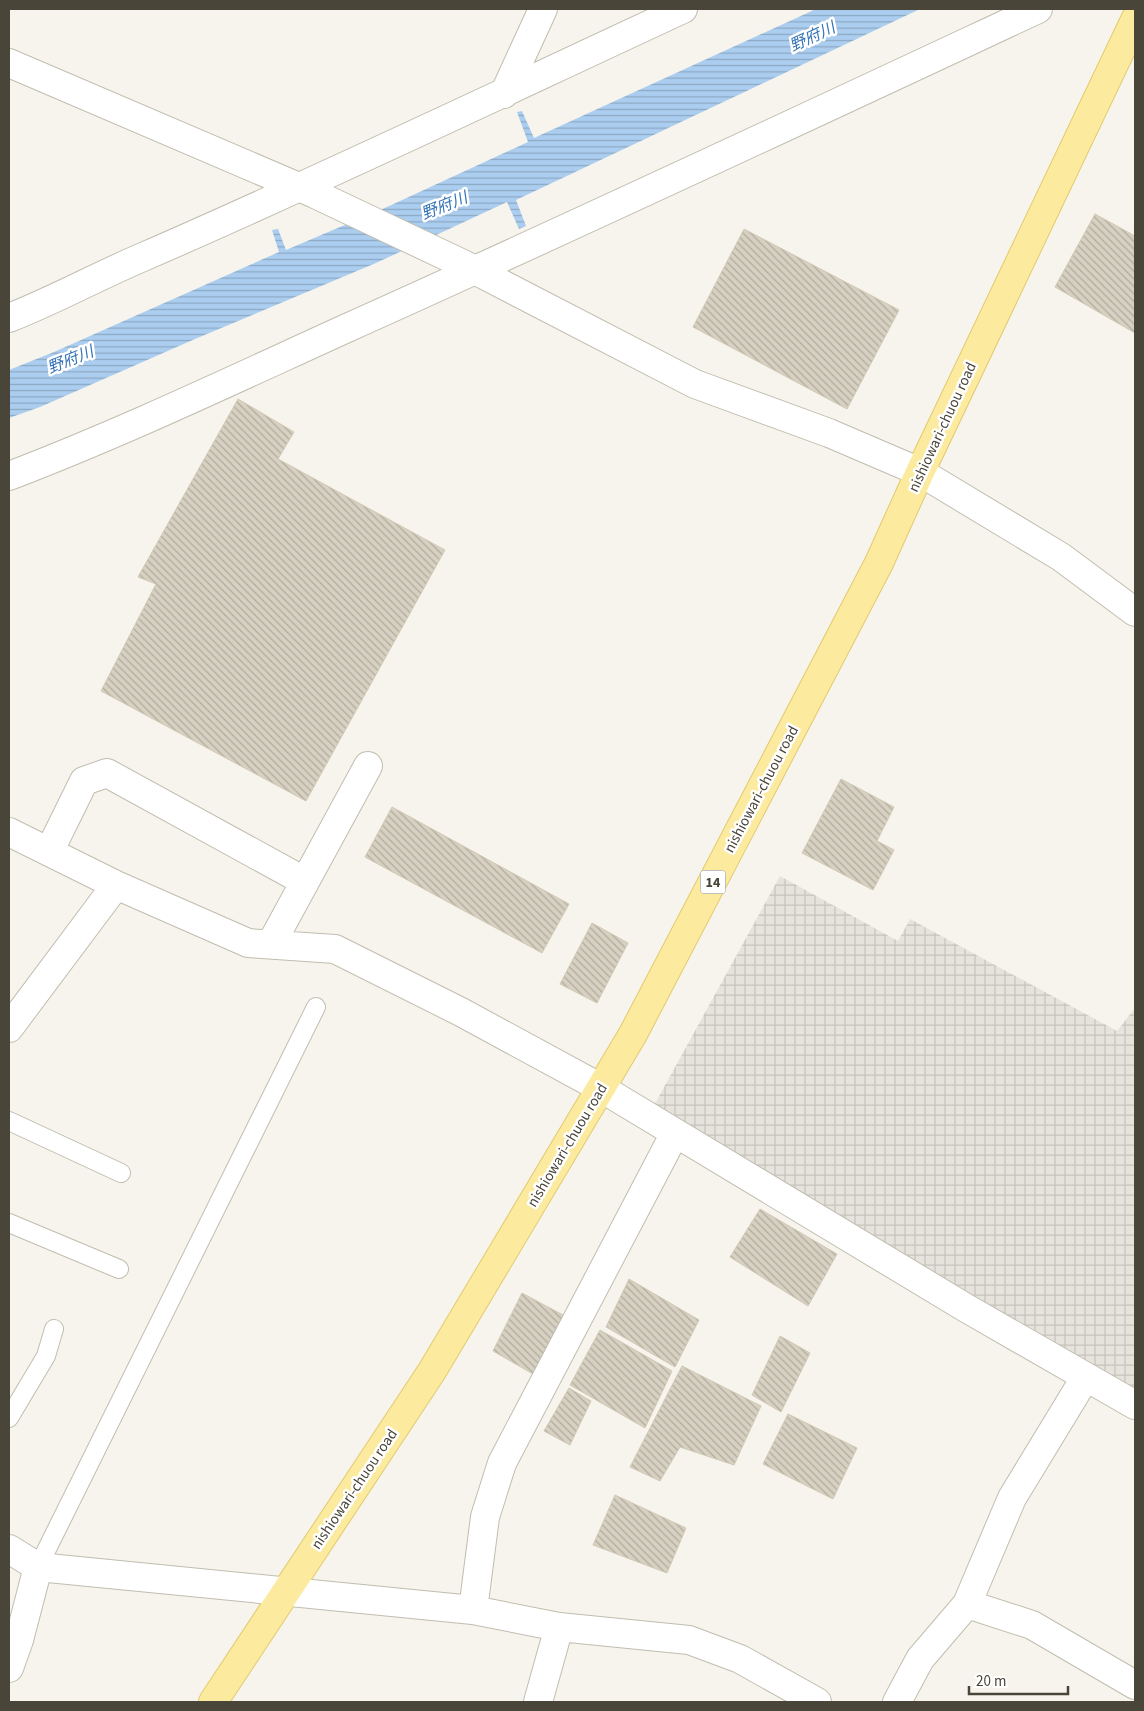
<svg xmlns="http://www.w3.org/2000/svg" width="1144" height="1711" font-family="'Source Sans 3','Noto Sans JP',sans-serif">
  <defs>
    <pattern id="industrial-grid" width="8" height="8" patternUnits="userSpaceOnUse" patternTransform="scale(1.25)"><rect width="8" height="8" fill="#e6e3dd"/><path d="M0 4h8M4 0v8" fill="none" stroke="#c7c4be"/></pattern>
    <pattern id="water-rules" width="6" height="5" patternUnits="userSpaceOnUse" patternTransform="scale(1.25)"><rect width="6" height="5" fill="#abcef0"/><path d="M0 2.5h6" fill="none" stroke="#8da9c3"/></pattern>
    <pattern id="building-back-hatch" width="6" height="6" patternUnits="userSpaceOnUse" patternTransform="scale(1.25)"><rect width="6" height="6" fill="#d7d1c2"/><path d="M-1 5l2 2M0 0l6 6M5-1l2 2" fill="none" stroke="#b0ab9f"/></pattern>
  </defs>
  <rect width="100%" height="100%" fill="#f6f4ec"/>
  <!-- industrial -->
  <path fill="url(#industrial-grid)" d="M780 876 898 941 910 919 1117 1031 1135 1008V1390L651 1111Z"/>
  <!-- water -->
  <path fill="url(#water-rules)" d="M816 9H920L516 200 526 226 519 229 507 202 376 263 195 339 40 407 9 418V370L54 352 279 252 272 230 278 229 286 250 387 207 528 142 517 112 522 111 534 138Z"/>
  <!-- building -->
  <path fill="url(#building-back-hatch)" stroke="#d2c9b5" d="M1095 214 1135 236V333L1055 287Z
    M744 229 899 310 847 409 693 327Z
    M238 399 294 432 278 459 445 550 306 801 101 691 156 584 138 577Z
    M841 779 894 807 877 841 894 850 873 890 802 853Z
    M392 807 569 904 542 953 365 857Z
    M592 923 628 943 597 1003 560 984Z
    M760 1209 837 1254 808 1306 730 1257Z
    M629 1279 699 1320 675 1367 606 1327Z
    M522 1293 563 1315 533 1374 493 1351Z
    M600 1330 672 1371 645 1428 570 1385Z
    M780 1336 810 1353 781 1412 752 1395Z
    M682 1366 761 1406 734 1465 680 1447 660 1481 630 1467Z
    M569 1388 591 1401 570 1445 544 1431Z
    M788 1414 857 1448 833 1499 763 1464Z
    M615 1495 686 1528 667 1573 593 1545Z"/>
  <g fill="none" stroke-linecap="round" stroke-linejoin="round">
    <defs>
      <path id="service" d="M9 1121 121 1173
        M9 1223 119 1269
        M9 1418 46 1356 54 1329
        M38 1567 316 1007"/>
      <path id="minor" d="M9 63 315 194 465 265 695 384 829 433 920 472 1061 557 1135 612
        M504 94 543 9
        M9 318C55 300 98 276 143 257 325 178 504 92 683 9
        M9 476C124 432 235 379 347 328 579 224 809 116 1038 9
        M9 832 116 885 248 943 335 949 461 1012 601 1088 966 1308 1135 1405
        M49 852 84 781 107 773 304 881
        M271 944 368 766
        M9 1028 116 885
        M9 1549 38 1567 473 1610 559 1627 689 1640 740 1659 817 1702
        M967 1604 1032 1625 1135 1685
        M473 1610 485 1517 502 1463 675 1133
        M9 1668 19 1640 38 1567
        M538 1702 559 1627
        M897 1702 920 1659 967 1604 1012 1498 1085 1378"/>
      <path id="primary" d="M213 1702 432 1371 633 1034 879 563 920 472 1135 20"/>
    </defs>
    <!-- service casing -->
    <use href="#service" stroke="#c1bdaf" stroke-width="20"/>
    <!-- minor casing -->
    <use href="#minor" stroke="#c1bdaf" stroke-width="30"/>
    <!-- primary casing -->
    <use href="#primary" stroke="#e3ca6d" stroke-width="30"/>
    <!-- service -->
    <use href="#service" stroke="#fff" stroke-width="18"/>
    <!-- minor -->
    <use href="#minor" stroke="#fff" stroke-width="28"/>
    <!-- primary -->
    <use href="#primary" stroke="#fcea9f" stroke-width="28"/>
  </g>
  <g text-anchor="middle" stroke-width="5" stroke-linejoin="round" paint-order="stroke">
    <!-- shield labels -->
    <rect fill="#fff" stroke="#807d74" stroke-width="1" x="700.5" y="870.5" width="25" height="23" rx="4"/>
    <g font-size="14" font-weight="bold" fill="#4a4539">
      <text x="713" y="887">14</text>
    </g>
    <!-- street labels -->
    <g font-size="15" fill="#4a4539" stroke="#fff">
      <text transform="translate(942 427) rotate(-65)" y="5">nishiowari-chuou road</text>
      <text transform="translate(761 789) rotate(-62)" y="5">nishiowari-chuou road</text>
      <text transform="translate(567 1145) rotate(-59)" y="5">nishiowari-chuou road</text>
      <text transform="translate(354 1489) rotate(-56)" y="5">nishiowari-chuou road</text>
    </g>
    <!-- water labels -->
    <g font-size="16" font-style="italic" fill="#3373b6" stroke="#fff">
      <text transform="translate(812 36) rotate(-25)" y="6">野府川</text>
      <text transform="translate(444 205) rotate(-22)" y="6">野府川</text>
      <text transform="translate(70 359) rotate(-22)" y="6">野府川</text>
    </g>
  </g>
  <!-- border -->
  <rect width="1144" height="1711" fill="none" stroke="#4a4539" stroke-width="20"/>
  <!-- scale -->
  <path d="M969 1686v8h99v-8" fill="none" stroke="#4a4539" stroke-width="2.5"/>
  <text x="976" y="1686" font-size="15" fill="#4a4539" stroke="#ffffff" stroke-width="4" paint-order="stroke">20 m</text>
</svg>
